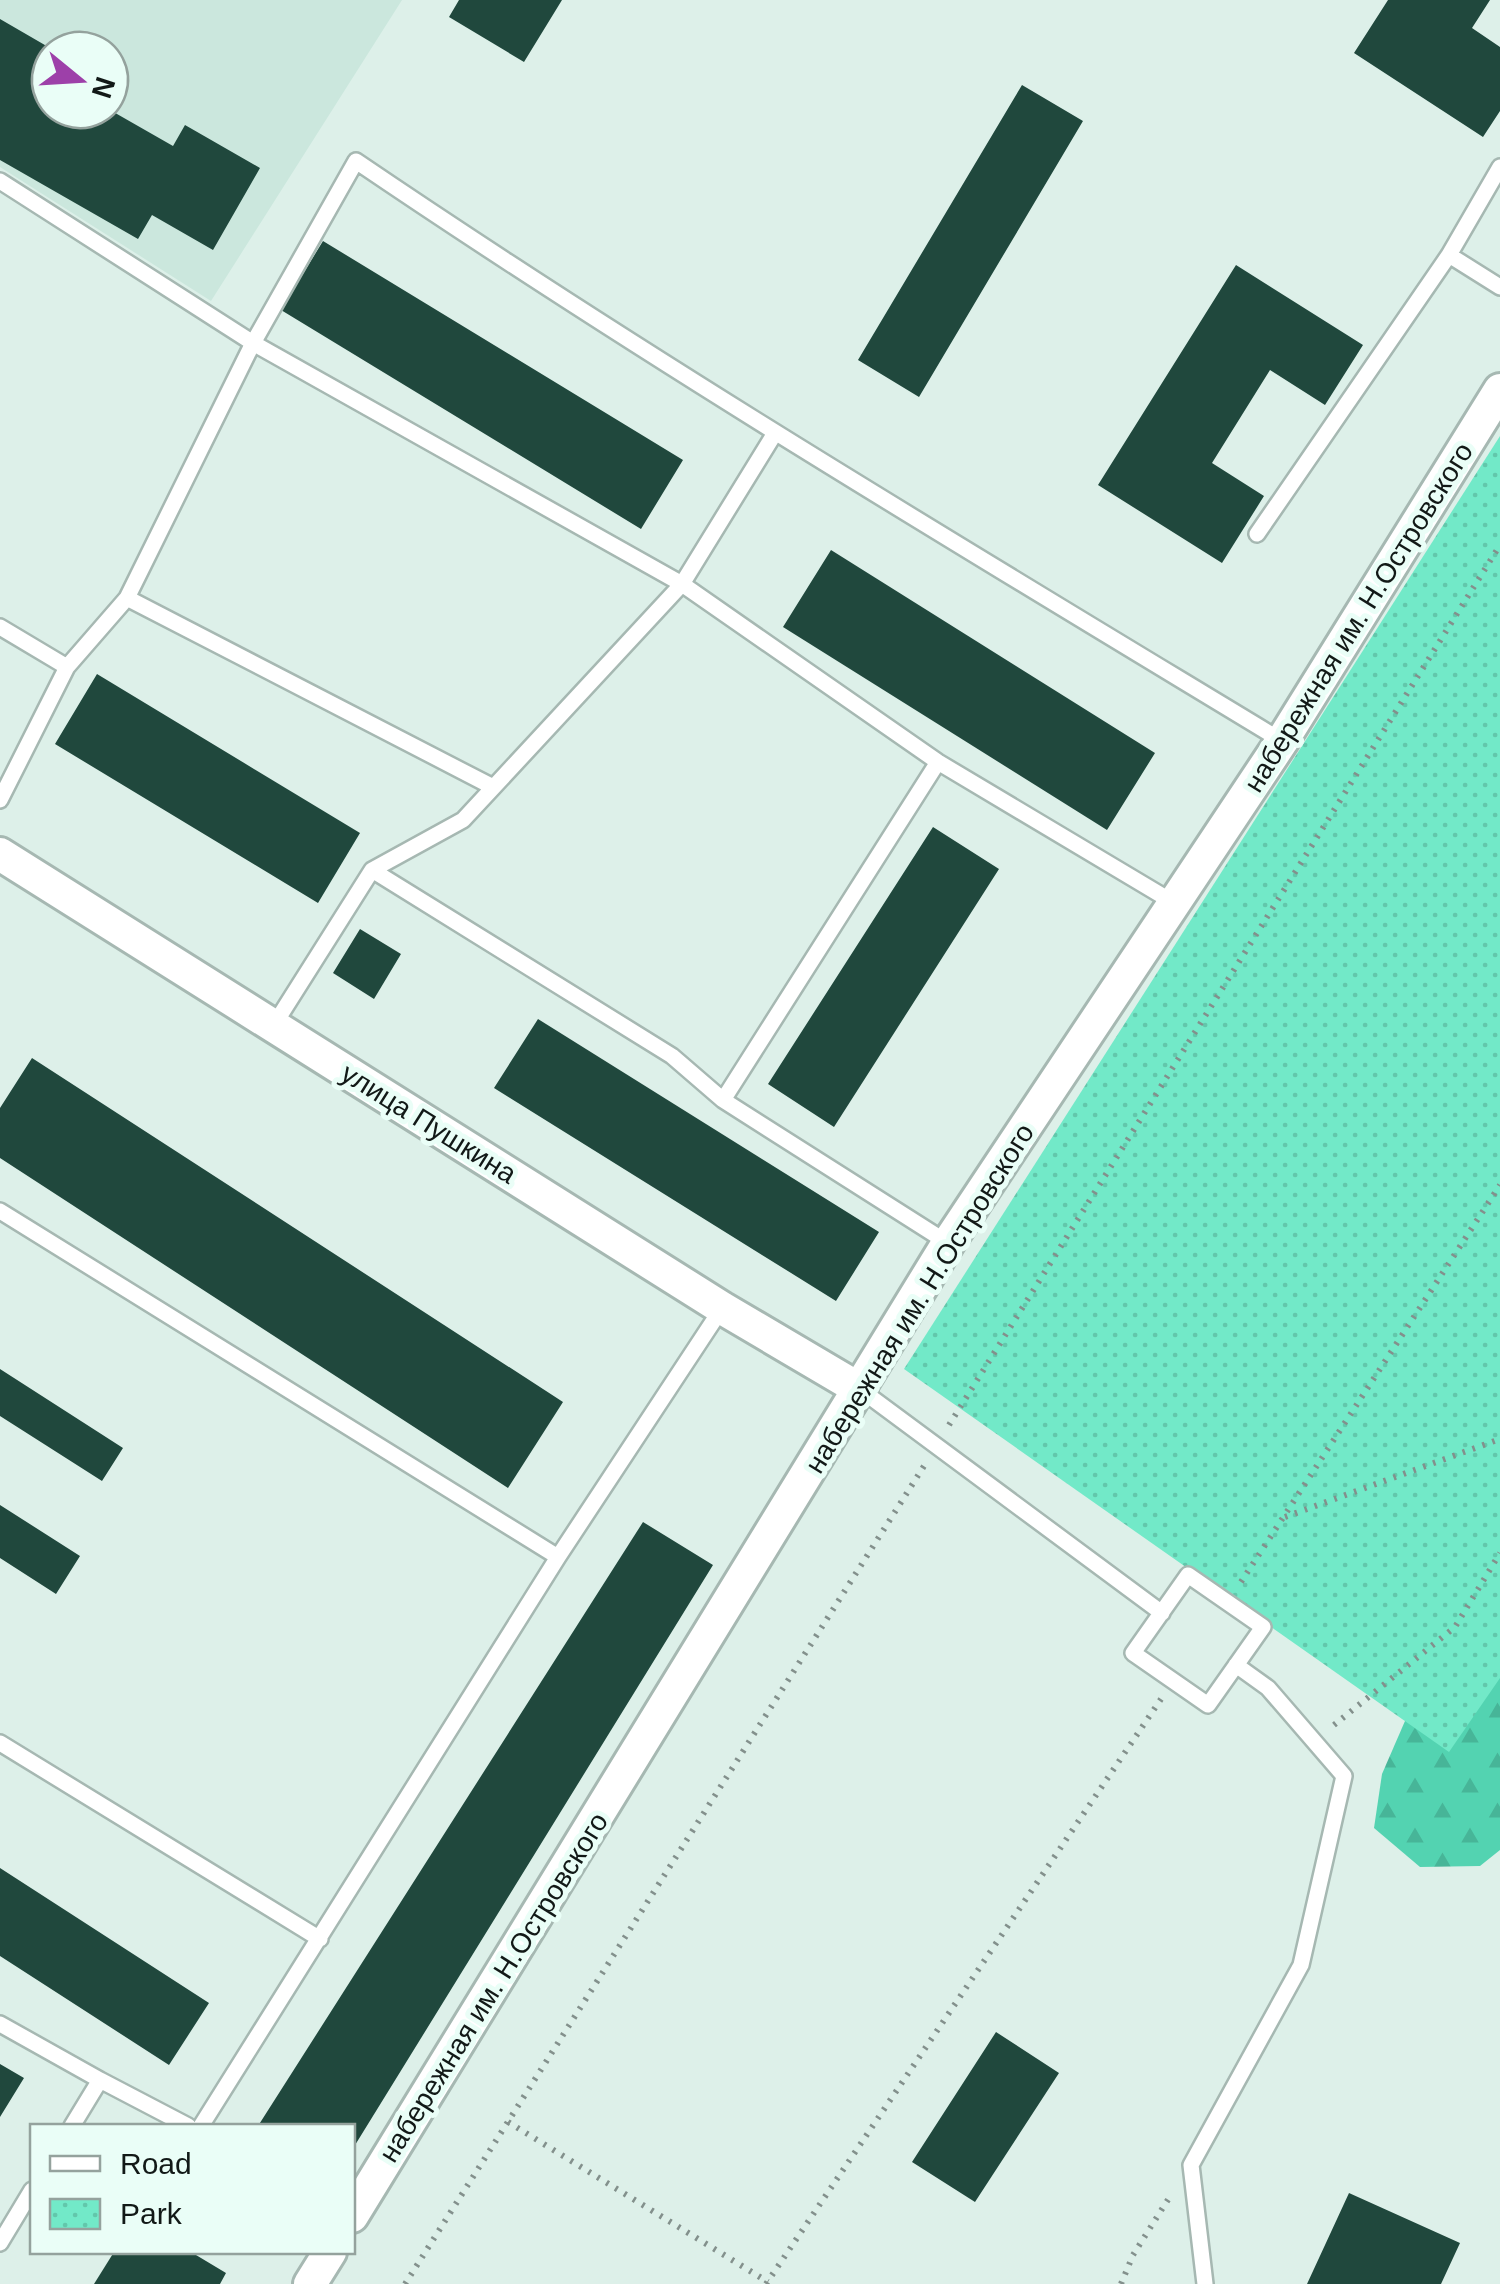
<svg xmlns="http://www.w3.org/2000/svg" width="1500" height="2284" font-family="Arial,sans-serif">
  <defs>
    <pattern id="forest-firs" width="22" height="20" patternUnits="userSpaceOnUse" patternTransform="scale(2.5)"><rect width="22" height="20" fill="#53d3b1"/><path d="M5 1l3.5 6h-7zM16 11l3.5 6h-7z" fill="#47b598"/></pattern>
    <pattern id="park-dots" width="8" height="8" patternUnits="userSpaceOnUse" patternTransform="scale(2.5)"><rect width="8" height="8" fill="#72e9c8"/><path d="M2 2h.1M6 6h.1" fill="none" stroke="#62c7ab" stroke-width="1.8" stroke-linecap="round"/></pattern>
  </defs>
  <rect width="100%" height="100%" fill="#ddf0e9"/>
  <!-- built -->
  <path fill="#cbe7dd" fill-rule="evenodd" d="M0 0H402L211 301 0 167ZM50 50H110V110H50Z"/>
  <!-- forest -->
  <path fill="url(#forest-firs)" d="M1500 1600V1850L1480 1866 1420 1867 1374 1828 1382 1774 1405 1721Z"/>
  <!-- park -->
  <path fill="url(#park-dots)" d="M1500 436V1678L1449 1752 904 1369Z"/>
  <!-- building -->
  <path fill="#20483d" d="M459 0H562L524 62 449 17Z
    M1388 0H1490L1472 28 1500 47V111L1483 137 1354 53Z
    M0 19 50 48V110H110L173 146 185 125 260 168 213 250 152 215 138 239 0 160Z
    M1022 85 1083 121 919 397 858 360Z
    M323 241 683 460 641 529 281 310Z
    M1236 265 1363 345 1325 405 1270 370 1212 463 1264 496 1222 563 1098 485Z
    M831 550 1155 753 1107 830 783 627Z
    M97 674 360 833 318 903 55 744Z
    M933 827 999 869 834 1127 768 1084Z
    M360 929 401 954 374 999 333 973Z
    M538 1019 879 1232 836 1301 494 1088Z
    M32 1058 563 1402 508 1488 0 1158V1108Z
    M0 1369 123 1448 102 1481 0 1416Z
    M0 1505 80 1556 56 1594 0 1558Z
    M643 1522 713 1565 352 2150V2126H258Z
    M0 1868 209 2003 169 2065 0 1956Z
    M996 2032 1059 2073 975 2202 912 2162Z
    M0 2064 24 2078 0 2117Z
    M1349 2193 1460 2243 1441 2284H1307Z
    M114 2252H191L226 2273 220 2284H94Z"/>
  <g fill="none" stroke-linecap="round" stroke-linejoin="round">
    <defs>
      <path id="lane" d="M0 181 253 343 682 584 938 762 1176 904
        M1449 255 1500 287
        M1257 534 1449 255 1500 167
        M127 598 493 787
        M0 627 67 667 0 800
        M67 667 127 598 253 343 356 161C658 366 970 552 1282 741
        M372 870 672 1056 723 1100 938 762
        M274 1025 372 870 463 820 682 584 775 433
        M723 1100 948 1243
        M0 1211 558 1557
        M861 1390 1162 1613
        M1188 1575 1263 1627 1208 1705 1133 1653Z
        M0 1743 320 1939
        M0 2024 100 2080
        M72 2126 100 2080 188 2126
        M201 2126 558 1557 722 1308
        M0 2243 32 2190
        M1205 2284 1191 2165 1301 1965 1344 1776 1268 1688 1236 1665"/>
      <path id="street" d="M0 854 722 1308 861 1390
        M352 2216 948 1243 1282 741 1500 390
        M310 2284 330 2252"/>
    </defs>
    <!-- lane casing -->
    <use href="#lane" stroke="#a6b8b2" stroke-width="20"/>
    <!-- street casing -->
    <use href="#street" stroke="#a6b8b2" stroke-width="38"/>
    <!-- path -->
    <path stroke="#83908c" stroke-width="6" stroke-dasharray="2.5 8" stroke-linecap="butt" d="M949 1425 1500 545
      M1285 1517 1500 1439
      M1241 1582 1500 1185
      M1334 1725 1455 1627 1500 1553
      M508 2122 768 2282
      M405 2284 924 1466
      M766 2284 1161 1699
      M1121 2284 1133 2255 1169 2198"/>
    <!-- lane -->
    <use href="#lane" stroke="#fff" stroke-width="15"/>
    <!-- street -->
    <use href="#street" stroke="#fff" stroke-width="32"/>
  </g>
  <g text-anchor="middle" stroke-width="10" stroke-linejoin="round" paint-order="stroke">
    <!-- street labels -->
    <g font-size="28" fill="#121917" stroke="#eafef7">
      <text transform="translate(1358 617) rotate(-58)" y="10">набережная им. Н.Островского</text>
      <text transform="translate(429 1123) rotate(32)" y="10">улица Пушкина</text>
      <text transform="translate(919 1298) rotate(-58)" y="10">набережная им. Н.Островского</text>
      <text transform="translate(493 1987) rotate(-58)" y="10">набережная им. Н.Островского</text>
    </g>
  </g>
  <!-- legend -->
  <rect x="30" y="2124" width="325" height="130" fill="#eafef7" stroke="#94a29d" stroke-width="2.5"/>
  <rect x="50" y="2156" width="50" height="15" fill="#ffffff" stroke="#94a29d" stroke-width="2.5"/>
  <text x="120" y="2174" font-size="30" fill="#121917">Road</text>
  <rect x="50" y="2199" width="50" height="30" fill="url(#park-dots)" stroke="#94a29d" stroke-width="2.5"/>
  <text x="120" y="2224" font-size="30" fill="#121917">Park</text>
  <!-- north arrow -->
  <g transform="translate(80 80) rotate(108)"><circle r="48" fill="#eafef7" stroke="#94a29d" stroke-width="2.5"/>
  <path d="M0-8L18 38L0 25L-18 38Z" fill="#9d40a9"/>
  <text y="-15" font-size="28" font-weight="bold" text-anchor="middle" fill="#121917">N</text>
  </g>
</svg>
